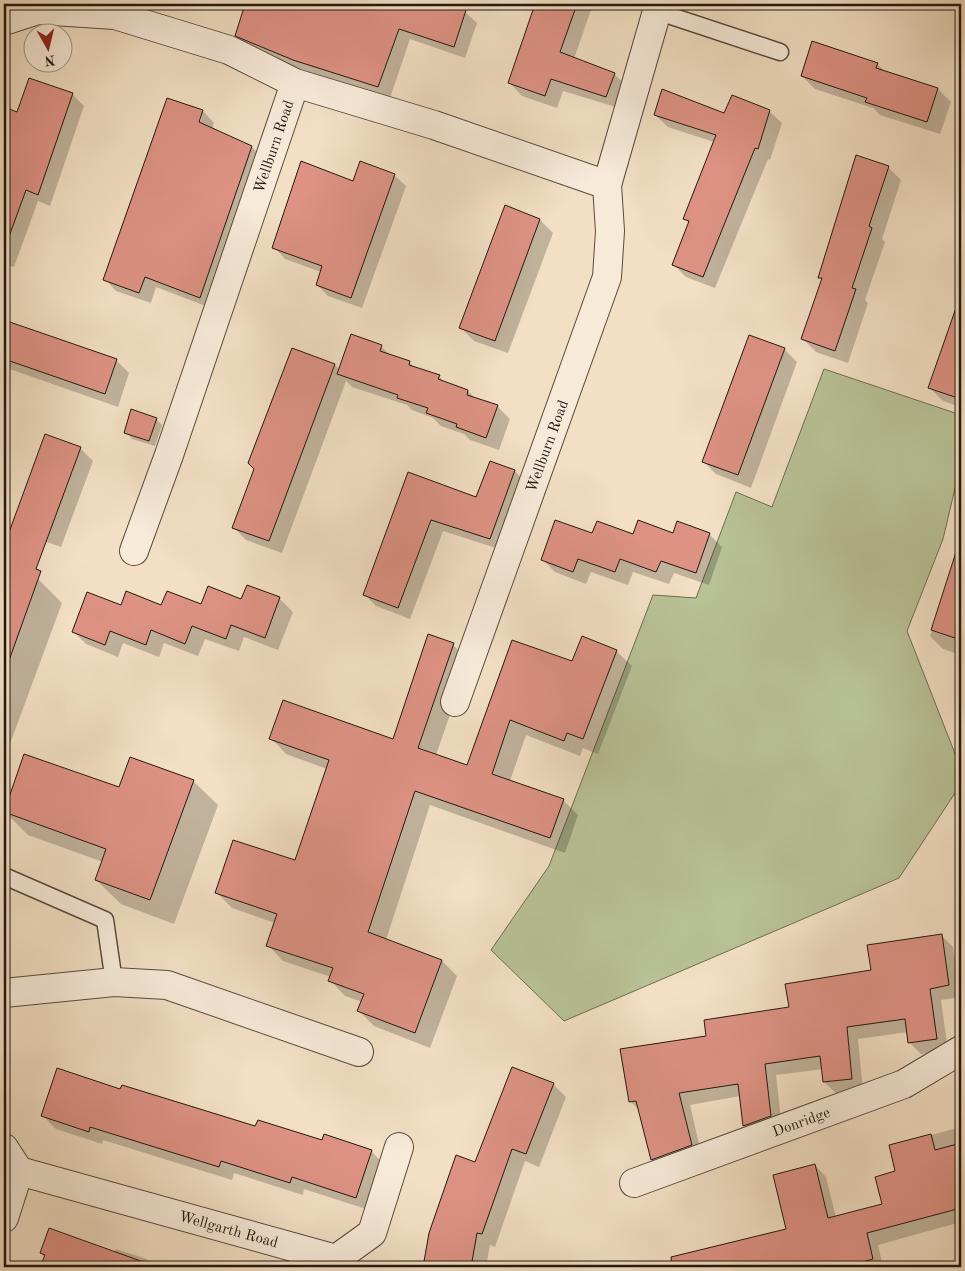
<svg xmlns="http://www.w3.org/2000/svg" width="965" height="1271" font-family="'Old Standard TT',serif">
  <rect width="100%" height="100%" fill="#f2dfc4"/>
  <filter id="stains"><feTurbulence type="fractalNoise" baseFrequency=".004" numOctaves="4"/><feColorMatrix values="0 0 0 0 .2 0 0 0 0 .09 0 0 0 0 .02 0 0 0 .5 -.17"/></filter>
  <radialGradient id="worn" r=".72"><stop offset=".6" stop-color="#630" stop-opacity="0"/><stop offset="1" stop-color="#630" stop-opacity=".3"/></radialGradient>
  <!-- green -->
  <path fill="#b8c296" stroke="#6e6d52" d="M824 369 961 415V463L943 539 907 631 961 769V784L899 878 564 1021 491 950 549 866 653 595 696 598 736 492 772 507Z"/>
  <!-- shadow -->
  <path fill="#0003" fill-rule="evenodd" d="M247 4H442L465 12 477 23 465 58 410 39 390 98 306 71 248 47 237 35Z
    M537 4H593L574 59 614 74 627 86 619 108 563 91 557 108 522 96 510 83Z
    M877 64 886 72 938 89 951 102 940 134 880 115 873 108 815 89 802 76Z
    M72 94 84 106 50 206 38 201 14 267 4 264V115L6 109 18 113Z
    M168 99 203 111 214 123 212 129 252 147 263 158 211 308 156 287 151 303 116 291 105 279ZM200 116H202L198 128 196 127Z
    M769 111 782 123 770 160 768 159 715 288 686 277 674 265 690 224 685 219 714 142 668 127 655 115H725Z
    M888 167 901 180 882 239 885 242 865 300 868 303 848 363 816 352 803 339 822 280 820 277Z
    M394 175 406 186 362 308 328 296 317 285 321 272 285 259 274 247 353 183Z
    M506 207 540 220 553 233 508 353 474 341 461 328Z
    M961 294V407L943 401 930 388Z
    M4 321 116 360 129 373 118 407 4 367Z
    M381 346 391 356 409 362 415 368 439 376 446 384 468 391 476 399 497 406 510 419 499 450 470 440 464 434 441 426 433 418 412 410 407 405 352 387 346 381 282 553 246 540 233 527 255 469 292 349 335 365 340 370Z
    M784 349 797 362 751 488 716 474 703 461Z
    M156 419 162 425 155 446 132 439 126 432Z
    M80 448 93 461 61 547 27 535Z
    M491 462 515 471 526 483 502 550 443 531 410 619 376 606 364 594 409 474 477 499Z
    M593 534H709L722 547 709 585 674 573 669 584 633 572 628 585 591 572 586 584 555 572 542 559Z
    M4 569 38 579 62 603 4 760Z
    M248 587 280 599 293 612 278 650 244 637 239 651 205 639 198 656 164 643 159 657 123 643 118 657 86 644 73 631 121 607 201 605 242 601Z
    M946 588 961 593V655L943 649 930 636Z
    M512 641 573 662 616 651 632 666 598 754 583 748 580 756 526 735 510 781 563 800 578 815 565 853 430 805 386 940 442 961 457 976 430 1048 374 1026 359 1011 362 1002 345 996 330 980 331 977 283 961 268 945 275 923 232 908 217 893 296 862 327 769 286 754 271 738 393 740 453 645 469 660 436 755 468 766Z
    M25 755 120 789 193 781 218 805 174 924 121 904 96 880 103 862 28 835 4 811Z
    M941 935 953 947 960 997 941 1000 948 1051 921 1054 909 1042 908 1032 858 1039 863 1091 836 1093 824 1082 823 1069 776 1075 782 1128 755 1137 744 1125 740 1096 690 1105 702 1157 663 1171 652 1160 639 1110 630 1101 708 1037 790 1008 872 971Z
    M553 1084 566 1097 539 1167 525 1161 495 1247 490 1245 486 1267H425L431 1233 476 1163Z
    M121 1090 256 1128 371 1151 384 1164 369 1210 304 1189 303 1195 234 1173 232 1180 103 1140 102 1144 56 1129 43 1116Z
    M961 1127V1222L878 1245 883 1267H691L688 1254 788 1230 815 1165 826 1177 836 1217 883 1205 897 1172 891 1146Z
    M116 1249 144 1258 162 1267H41L45 1257 41 1253H114Z"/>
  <!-- building -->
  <path fill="#dd9284" stroke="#23180e" d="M245 4H468L454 47 399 29 378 87 293 60 235 36Z
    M535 4H577L560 52 615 73 606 97 551 79 545 96 508 83Z
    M812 41 878 63 876 68 938 88 927 122 865 102 867 98 801 76Z
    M29 78 73 93 38 195 26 190 7 242 4 241V107L17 112Z
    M662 89 724 113 732 95 770 110 758 149 755 148 703 277 672 265 689 221 683 219 716 135 654 115Z
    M167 98 203 110 199 122 252 146 200 298 145 277 139 293 103 280Z
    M856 155 889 166 869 226 872 228 852 288 856 289 835 351 801 339 822 278H818Z
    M301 161 353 181 360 161 395 174 351 298 316 285 322 266 272 248Z
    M505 205 540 219 495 341 459 328Z
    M957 305 961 306V399L928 388Z
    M4 320 117 359 105 394 4 359Z
    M351 334 382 345 380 351 410 361 409 365 440 375 438 379 468 390 467 395 498 405 486 438 456 427 457 424 426 413 428 408 397 398 398 395 337 374Z
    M749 335 785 348 738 475 702 462Z
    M292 348 335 364 269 541 232 528 254 469 248 463Z
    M131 409 157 418 149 441 124 433Z
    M45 434 81 447 36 569 41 571 7 666 4 665V546Z
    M490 461 515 470 490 539 431 520 398 608 363 595 408 472 476 497Z
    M555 520 592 533 597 521 633 534 638 520 673 533 677 521 710 533 696 573 661 561 656 572 620 559 615 572 578 559 573 572 541 560Z
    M956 552 961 553V640L931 630Z
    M247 585 280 597 265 638 231 625 226 639 192 626 185 644 151 630 146 645 110 631 105 645 72 632 87 592 121 605 126 591 161 605 167 591 201 604 208 586 241 599Z
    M428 634 454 643 418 748 467 765 512 640 572 661 582 636 617 650 583 739 567 733 564 741 510 720 492 774 564 799 550 838 415 791 368 932 442 960 415 1033 357 1011 364 994 328 981 333 968 266 946 277 914 215 893 233 840 295 860 329 760 269 739 283 700 393 739Z
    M24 754 119 787 130 757 194 780 150 900 95 880 106 849 4 812Z
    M942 934 949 985 930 989 937 1039 908 1043 905 1019 847 1027 852 1079 823 1082 820 1056 765 1064 771 1116 746 1125 743 1126 738 1084 679 1093 692 1145 651 1160 636 1101 629 1102 620 1049 706 1036 704 1020 789 1007 785 984 871 970 867 945Z
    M512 1067 554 1083 526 1154 512 1149 482 1234 477 1233 471 1267H423L429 1233 456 1155 475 1162Z
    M57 1068 120 1089 122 1085 255 1126 258 1120 322 1140 324 1134 372 1150 356 1198 292 1177 290 1183 221 1161 219 1167 90 1127 89 1132 41 1116Z
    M931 1134 935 1150 961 1143V1208L867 1233 873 1259 844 1267H672L671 1257 786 1229 773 1175 815 1164 828 1218 882 1204 875 1177 895 1171 889 1145Z
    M49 1228 149 1264 148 1267H40L45 1255 40 1253Z"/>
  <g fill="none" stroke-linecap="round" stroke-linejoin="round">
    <defs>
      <path id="service" d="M656 11 780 52
        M4 876 105 920 114 982"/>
      <g id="minor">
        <path d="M4 21 38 10 115 15 229 50 295 83 434 125 607 185 610 231 607 277 455 702"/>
        <path d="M607 185 659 4"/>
        <path id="s1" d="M134 551 169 455 295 83"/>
        <path d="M4 993 114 982 167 985 359 1052"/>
        <path id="s2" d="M4 1148 19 1171 336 1259 372 1233 399 1147"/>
        <path id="s3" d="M634 1183 904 1084 961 1050"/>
        <path d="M4 1218 19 1171"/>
      </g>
    </defs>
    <!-- service casing -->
    <use href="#service" stroke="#574a3c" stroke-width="19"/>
    <!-- minor casing -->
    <use href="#minor" stroke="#574a3c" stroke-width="30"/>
    <!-- service -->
    <use href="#service" stroke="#f7ead9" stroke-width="16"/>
    <!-- minor -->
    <use href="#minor" stroke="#f7ead9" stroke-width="28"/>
  </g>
  <g text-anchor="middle" stroke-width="5" stroke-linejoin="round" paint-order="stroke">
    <!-- street labels -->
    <g font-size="15" fill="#23180e" stroke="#f7ead9">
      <text dy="5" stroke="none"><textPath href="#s1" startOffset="428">Wellburn Road</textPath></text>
      <text transform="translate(547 446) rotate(-70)" y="5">Wellburn Road</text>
      <text dy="5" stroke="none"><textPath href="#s3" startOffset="178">Donridge</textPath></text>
      <text dy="5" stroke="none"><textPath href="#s2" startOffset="245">Wellgarth Road</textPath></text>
    </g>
  </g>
  <!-- margin -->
  <rect width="965" height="1271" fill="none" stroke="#f2dfc4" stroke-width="20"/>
  <rect x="5" y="5" width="955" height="1261" fill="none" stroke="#23180e" stroke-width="2.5"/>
  <rect x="10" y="10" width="945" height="1251" fill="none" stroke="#23180e"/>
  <!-- north arrow -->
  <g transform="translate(48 48) rotate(172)"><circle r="24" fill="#f7ead9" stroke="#a29688"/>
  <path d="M0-4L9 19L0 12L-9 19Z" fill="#8f2418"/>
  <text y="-8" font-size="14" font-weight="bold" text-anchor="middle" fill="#23180e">N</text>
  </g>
  <rect width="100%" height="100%" filter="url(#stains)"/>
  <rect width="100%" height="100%" fill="url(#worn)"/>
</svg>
